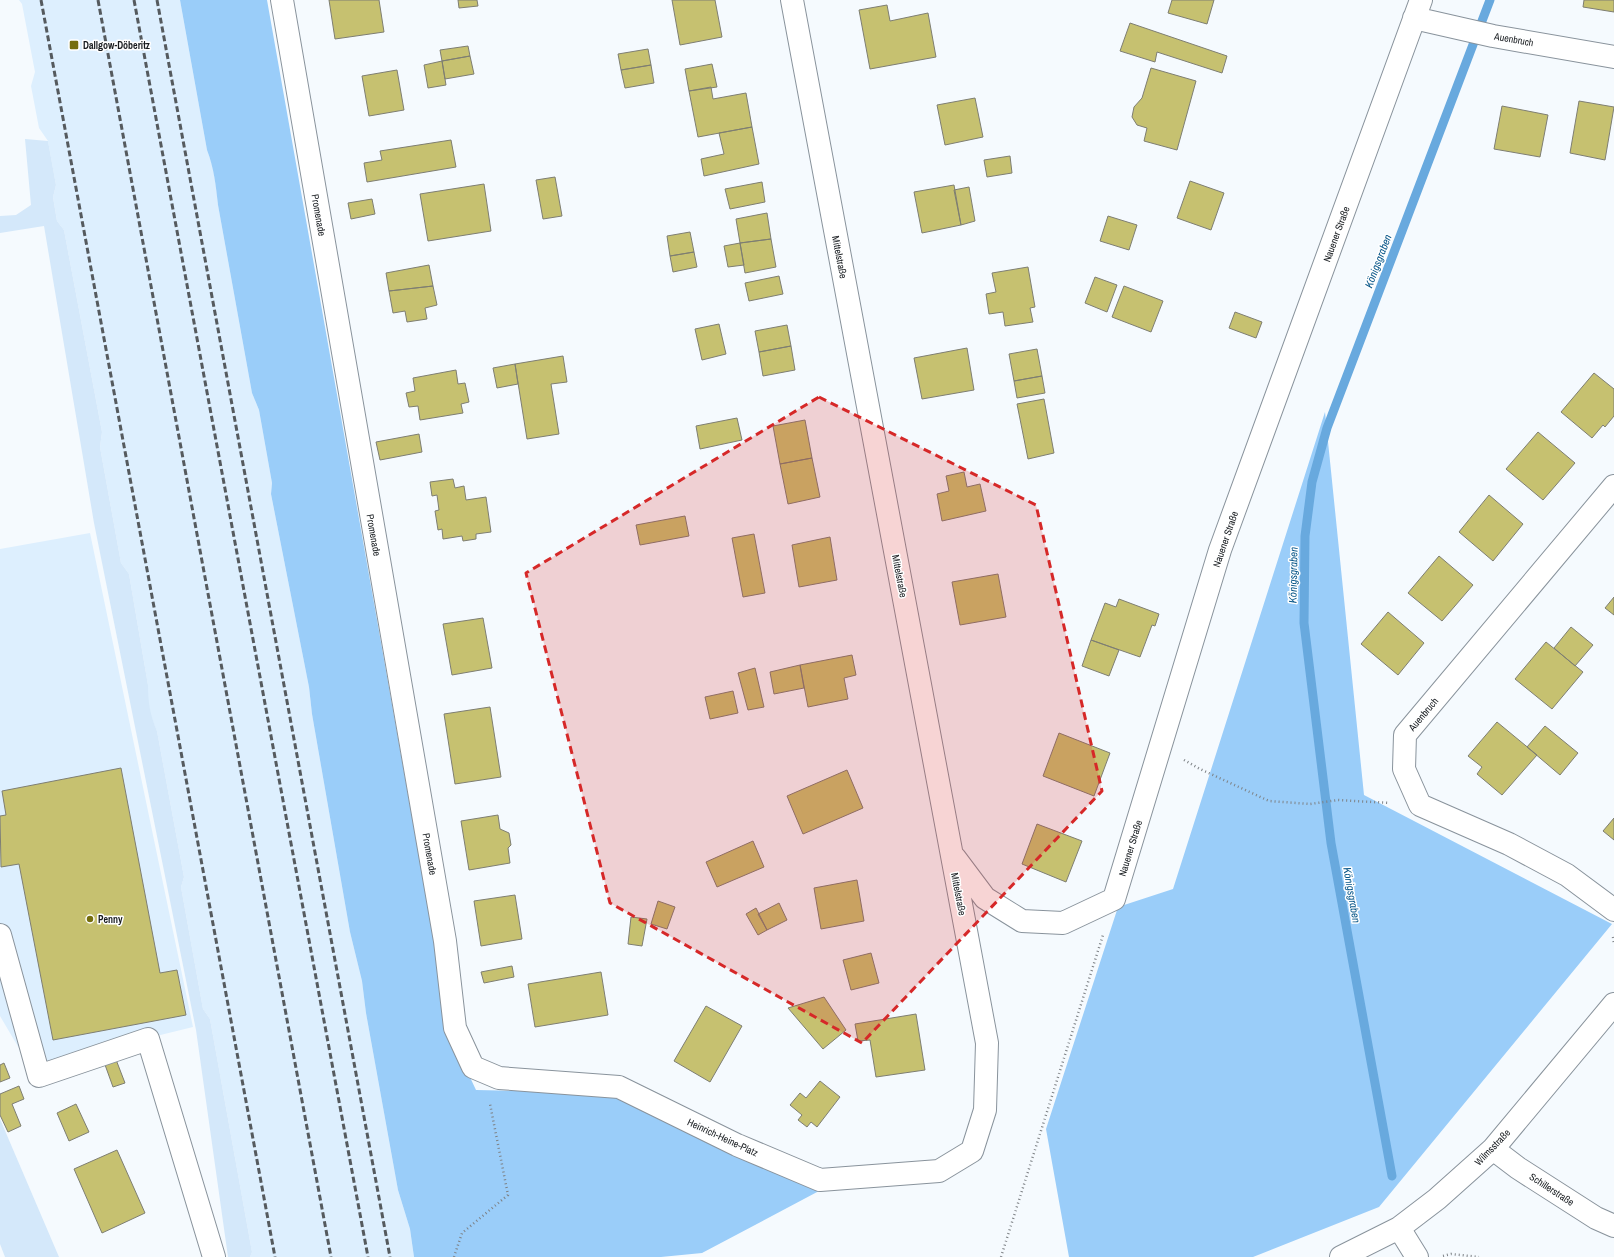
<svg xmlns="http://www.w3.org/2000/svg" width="1614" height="1257" font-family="'Archivo Narrow',sans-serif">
  <rect width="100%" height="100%" fill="#f5fafe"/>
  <!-- built -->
  <path fill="#ddeffe" d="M19 0H180L207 150 212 164 216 186 218 205 252 393 259 410 272 483 271 494 309 687 312 714 350 932 362 981 366 1013 398 1190 410 1229 414 1257H250L252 1252 210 1019 203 1009 181 887 184 877 157 731 151 719 148 701V685L129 574 121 563 100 447 102 432 64 230 57 221 53 197 56 185 48 141 39 128 31 86 35 72 22 4Z
    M90 533 193 1027 30 1067 0 1016V549Z"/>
  <!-- green -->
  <path fill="#d4e8fa" d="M25 139 48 141 56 185 53 197 57 221 64 230 102 432 100 447 121 563 129 574 148 685C148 702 150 715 157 731L184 877 181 887 203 1009 210 1019 252 1252 250 1257H228L196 1030 94 523 44 226 0 233V216L16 215 31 205Z
    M0 1119 59 1257H5L0 1244Z"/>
  <!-- forest -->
  <path fill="#9acdf9" d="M180 0H267L451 1037 476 1090 615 1093 819 1191 702 1253 661 1257H414L410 1229 398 1190 366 1013 362 981 350 932 312 714 309 687 271 494 272 483 259 410 252 393 218 205C216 186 214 168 207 150Z
    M1325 412 1364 795 1612 924 1379 1207 1253 1257H1069L1046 1129 1118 907 1173 889Z"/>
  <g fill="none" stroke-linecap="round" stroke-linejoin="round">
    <!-- stream -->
    <path stroke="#68a9de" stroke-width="9" d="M1392 1176 1331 843 1304 623 1305 536 1312 482 1327 428 1490 0"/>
  </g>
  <!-- building -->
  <path fill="#c6c170" stroke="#7e7e72" d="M329 0H379L384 32 335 39Z
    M458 0H477L478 6 459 8Z
    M672 0H715L722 37 680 45Z
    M1172 0H1214L1207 24 1168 13Z
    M1584 0H1614V12L1583 7Z
    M887 5 890 21 928 13 936 57 870 69 859 10Z
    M1130 23 1227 56 1222 73 1157 52 1155 62 1120 51Z
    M468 46 470 56 442 61 440 50Z
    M648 49 651 65 621 70 618 54Z
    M470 56 474 74 445 79 442 61Z
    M442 61 446 85 428 88 424 65Z
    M712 64 717 87 689 91 685 69Z
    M651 65 654 83 625 88 621 70Z
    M1151 68 1196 81 1177 150 1144 141 1147 128 1137 125 1132 117 1134 107 1142 98Z
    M397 70 404 110 369 116 362 76Z
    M711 87 713 99 746 93 752 127 698 137 689 91Z
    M975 98 983 137 945 145 937 105Z
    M1579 101 1614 107 1605 160 1570 153Z
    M1502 106 1548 115 1540 157 1494 149Z
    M752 127 759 164 704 176 701 159 724 154 719 133Z
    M451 140 456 167 367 182 364 163 382 160 380 151Z
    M1010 156 1012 173 987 177 984 160Z
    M555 177 562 216 543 219 536 180Z
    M1190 181 1224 193 1211 230 1177 218Z
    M762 182 765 202 730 209 725 189Z
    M484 184 491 231 428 241 420 194Z
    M954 185 961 225 922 233 914 192Z
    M969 187 975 221 961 225 954 190Z
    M372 199 375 214 351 219 348 203Z
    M767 213 771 239 740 243 736 219Z
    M1108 216 1137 225 1129 250 1100 241Z
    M690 232 694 252 670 256 667 236Z
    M771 239 776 267 745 273 740 243Z
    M740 243 744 265 728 267 724 246Z
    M694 252 697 267 673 272 670 256Z
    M429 265 433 286 389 291 386 273Z
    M1028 267 1035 307 1030 308 1033 322 1005 326 1003 312 989 314 986 294 996 292 992 273Z
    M779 276 783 294 749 301 745 283Z
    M1095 277 1117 285 1107 312 1085 303Z
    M433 286 437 305 425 308 427 319 407 322 405 311 393 313 389 291Z
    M1124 286 1163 301 1151 332 1112 317Z
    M1235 312 1262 322 1256 338 1229 328Z
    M719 324 726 354 702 360 695 329Z
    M787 325 791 346 759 352 755 331Z
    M791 346 795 370 763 376 759 352Z
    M967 348 974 390 922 399 914 358Z
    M1037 349 1042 376 1014 381 1009 354Z
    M563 356 567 382 551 384 559 434 527 439 515 364Z
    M515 364 518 384 497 388 493 368Z
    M456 370 458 384 465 383 469 402 461 404 463 413 420 420 418 406 409 407 406 393 415 391 413 378Z
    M1594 373 1614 389V416L1605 427 1603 425 1592 438 1561 412Z
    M1042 376 1045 393 1017 398 1014 381Z
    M1044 399 1054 453 1028 459 1017 404Z
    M737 418 742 440 700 449 696 426Z
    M805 420 812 458 780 464 773 426Z
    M1538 432 1575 463 1543 500 1506 469Z
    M419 434 422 452 380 460 376 442Z
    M812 458 820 497 788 504 780 464Z
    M964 472 967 487 980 484 986 511 942 521 937 494 949 491 946 476Z
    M453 479 455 488 464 486 466 500 486 497 491 532 476 534V539L463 541 462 536 443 539 442 529 438 530 435 511 439 510 437 495 432 496 430 482Z
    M1489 495 1523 524 1493 561 1459 532Z
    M685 516 689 536 640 545 636 525Z
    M754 534 765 593 743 597 732 538Z
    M830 537 837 580 799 587 792 545Z
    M1439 556 1473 585 1442 621 1408 593Z
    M998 574 1006 617 960 625 952 582Z
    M1614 597V615L1605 608Z
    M1119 599 1159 614 1155 626 1152 625 1140 657 1091 640 1105 603 1116 607Z
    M1388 612 1424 643 1398 675 1361 644Z
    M483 618 492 668 452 675 443 624Z
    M1571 627 1593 645 1575 666 1554 648Z
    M1091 640 1119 650 1109 676 1082 666Z
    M1546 642 1583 672 1552 709 1515 679Z
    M852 655 856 675 844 678 848 699 808 707 800 665Z
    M800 665 804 688 774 694 770 672Z
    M755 668 764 707 748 710 738 673Z
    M733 691 738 713 710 719 705 697Z
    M490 707 501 777 455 784 444 714Z
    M1497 722 1537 755 1502 795 1477 774 1482 767 1468 756Z
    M1545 726 1578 753 1560 775 1527 747Z
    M1059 733 1110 753 1094 796 1043 776Z
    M121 768 160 973 177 970 186 1015 53 1040 19 864 1 867 0 816 6 815 2 791Z
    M847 770 863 808 803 834 787 796Z
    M498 815 500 829 509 833 511 845 508 848 510 863 469 870 461 821Z
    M1614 818V840L1603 831Z
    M1037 824 1082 841 1066 882 1022 864Z
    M753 841 764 867 717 887 706 862Z
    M857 880 864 921 821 929 814 888Z
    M515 895 522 939 481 946 474 901Z
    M658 901 675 907 667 929 651 924Z
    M779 903 787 920 767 930 758 914Z
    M756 908 767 930 758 935 746 914Z
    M631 917 647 919 642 946 628 944Z
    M871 953 879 983 851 990 843 960Z
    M512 966 514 977 484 983 481 972Z
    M601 972 608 1015 535 1027 528 984Z
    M824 997 846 1030 823 1049 788 1008Z
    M706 1006 742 1026 710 1082 674 1061Z
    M916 1014 925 1070 876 1077 870 1040 858 1041 855 1024Z
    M115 1057 125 1083 113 1087 104 1062Z
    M4 1063 10 1078 0 1082V1065Z
    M820 1081 840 1097 817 1127 811 1122 807 1127 798 1120 802 1115 790 1105 800 1093 806 1098Z
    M19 1086 24 1099 12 1104 21 1126 8 1132 0 1115V1094Z
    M76 1104 89 1132 69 1141 57 1113Z
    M117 1150 145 1213 102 1233 74 1169Z"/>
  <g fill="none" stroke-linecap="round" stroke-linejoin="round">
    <defs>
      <path id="minor" d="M282 0 445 941 455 1028 473 1067 499 1078 619 1087 737 1145 820 1180 939 1171 972 1151 985 1110 987 1043 792 0
        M1414 18 1493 36 1614 57
        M1614 486 1405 735 1404 769 1420 805 1509 844 1567 875 1614 910
        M955 858 985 898 1022 921 1063 923 1114 899 1220 550 1421 0
        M0 935 39 1076 148 1039 214 1257
        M1493 1149 1518 1168 1596 1218 1614 1226
        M1399 1228 1417 1257
        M1341 1257 1399 1228 1437 1199 1493 1149 1614 1004"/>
    </defs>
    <!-- minor casing -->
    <use href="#minor" stroke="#89939c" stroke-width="24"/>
    <!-- path -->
    <path stroke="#7e8286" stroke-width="2.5" stroke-dasharray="1 3" stroke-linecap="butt" d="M1184 760 1200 769 1269 801 1310 804 1338 800 1390 803
      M1613 937 1614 944
      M1443 1256 1451 1254 1479 1257
      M454 1257 462 1233 508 1195 490 1104
      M1001 1257 1103 935"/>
    <!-- minor -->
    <use href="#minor" stroke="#fff" stroke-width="22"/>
    <!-- rail -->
    <path stroke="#555a5e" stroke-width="3" stroke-dasharray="6 3" stroke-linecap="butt" d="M41 0 275 1257
      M98 0 331 1257
      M134 0 368 1257
      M157 0 390 1257"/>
  </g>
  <!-- marked area -->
  <path fill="#d62828" fill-opacity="0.2" stroke="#d62828" stroke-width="3" stroke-dasharray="8 5" stroke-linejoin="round" d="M819 397 1036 505 1102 791 862 1043 610 903 526 573Z"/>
  <!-- markers -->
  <g fill="#756e0e" stroke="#fff" stroke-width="1.5">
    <rect x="69" y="40" width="10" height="10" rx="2"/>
    <circle cx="90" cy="919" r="4"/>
  </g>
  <g text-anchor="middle" stroke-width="3" stroke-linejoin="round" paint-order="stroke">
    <!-- street labels -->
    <g font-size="10" fill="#171b1f" stroke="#fff">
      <text transform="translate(1514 39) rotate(10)" y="4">Auenbruch</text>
      <text transform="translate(319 215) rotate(80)" y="4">Promenade</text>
      <text transform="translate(1336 234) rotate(-70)" y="4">Nauener Straße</text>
      <text transform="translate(840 257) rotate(79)" y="4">Mittelstraße</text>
      <text transform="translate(374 535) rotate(80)" y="4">Promenade</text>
      <text transform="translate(1225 539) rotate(-71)" y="4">Nauener Straße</text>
      <text transform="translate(900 576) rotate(79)" y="4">Mittelstraße</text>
      <text transform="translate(1423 714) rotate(-50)" y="4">Auenbruch</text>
      <text transform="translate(1130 848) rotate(-73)" y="4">Nauener Straße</text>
      <text transform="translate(430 854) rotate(80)" y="4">Promenade</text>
      <text transform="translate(959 894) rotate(79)" y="4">Mittelstraße</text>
      <text transform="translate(723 1137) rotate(25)" y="4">Heinrich-Heine-Platz</text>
      <text transform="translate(1492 1147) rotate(-46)" y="4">Wilmsstraße</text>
      <text transform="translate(1552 1189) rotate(33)" y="4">Schillerstraße</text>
    </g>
    <!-- poi labels -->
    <g font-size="10" font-weight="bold" fill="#171b1f" stroke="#fff" text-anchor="start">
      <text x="83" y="49">Dallgow-Döberitz</text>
      <text x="98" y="923">Penny</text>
    </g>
    <!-- water labels -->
    <g font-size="11" font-style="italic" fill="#095789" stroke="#fff">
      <text transform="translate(1378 261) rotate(-69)" y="4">Königsgraben</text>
      <text transform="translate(1293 575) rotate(-89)" y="4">Königsgraben</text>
      <text transform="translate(1352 895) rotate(80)" y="4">Königsgraben</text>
    </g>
  </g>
</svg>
